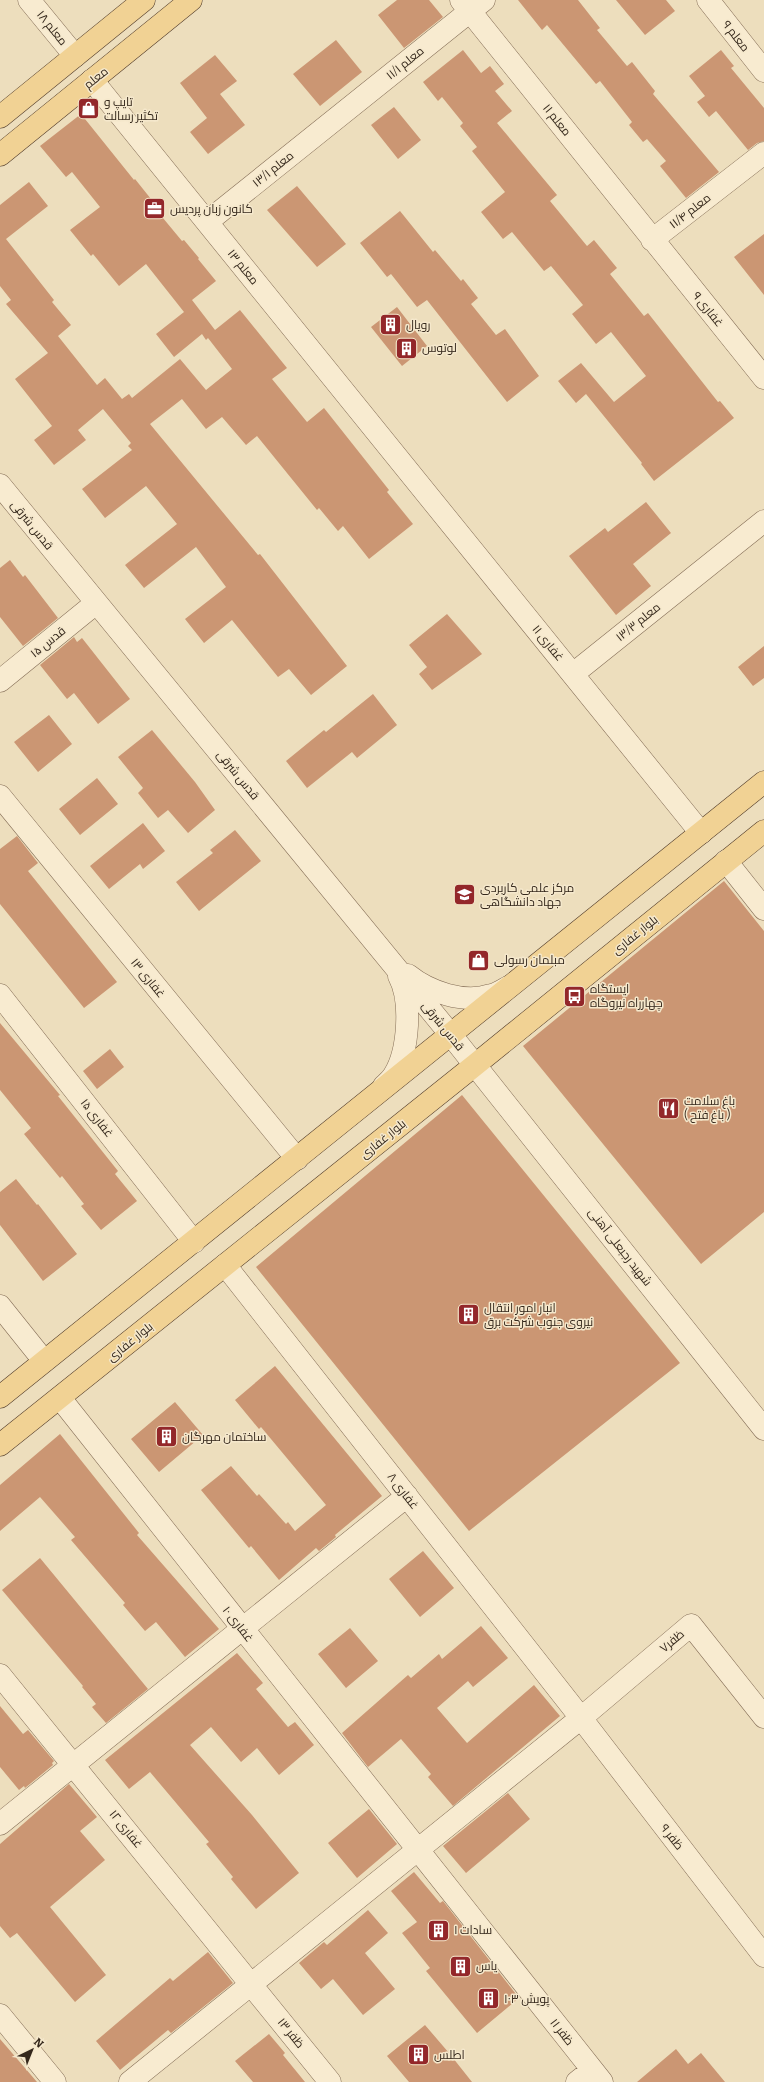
<svg xmlns="http://www.w3.org/2000/svg" width="764" height="2082" font-family="Bitter,Cairo,serif">
  <rect width="100%" height="100%" fill="#eddebd"/>
  <!-- building -->
  <path fill="#cb9673" d="M397 0H429L443 17 404 48 378 15Z
    M518 0H578L600 28 597 30 627 66 632 62 655 91 653 94 719 172 686 198 660 166 666 161 647 139 643 142 629 125 632 122 600 81 596 84 547 25 542 30Z
    M616 0H666L675 11 645 35Z
    M336 40 362 72 320 106 293 74Z
    M463 50 481 73 490 66 504 84 495 91 512 111 497 123 557 195 550 201 587 246 594 240 617 268 610 274 644 316 648 313 718 402 720 401 734 418 654 481 641 464 642 463 586 394 576 403 558 381 581 363 614 402 646 376 611 332 596 344 572 314 583 305 551 266 544 271 512 232 503 239 481 212 505 192 472 151 477 147 460 126 463 123 442 97 438 101 423 82Z
    M721 50 734 66 731 68 764 108V141L757 143 748 150 716 111 709 117 697 102 705 96 689 76Z
    M215 55 237 81 220 94 245 125 208 154 190 132 207 118 180 83Z
    M394 107 421 140 398 159 371 125Z
    M81 114 134 180 135 179 155 204 153 206 182 241 184 240 199 258 198 259 216 281 192 300 215 330 240 310 287 368 272 379 307 422 324 408 389 490 387 492 413 524 369 559 343 526 338 531 319 508 317 510 257 436 246 445 222 417 206 429 182 399 150 424 258 555 260 554 347 666 311 695 289 669 278 677 232 620 204 643 185 619 226 587 196 547 144 588 125 565 177 524 146 486 105 518 82 489 132 450 128 446 131 443 103 409 78 430 86 440 54 465 34 440 52 426 15 379 48 353 6 304 11 300 0 286V205L29 182 48 206 6 239 54 300 52 302 71 325 58 336 97 385 105 378 122 399 129 394 132 398 180 359 206 390 232 369 208 338 206 340 202 334 174 357 156 334 184 312 146 264 119 286 93 254 91 256 70 230 100 207 72 172 66 177 40 146Z
    M297 186 346 244 317 267 267 210Z
    M400 211 433 252 435 250 461 281 463 279 478 298 471 304 496 335 505 329 539 376 507 402 427 300 417 307 391 274 387 277 360 243Z
    M764 234V295L734 257Z
    M397 307 427 346 402 366 371 327Z
    M646 502 671 533 633 564 651 586 616 615 569 556 605 528 608 532Z
    M10 560 23 577 25 575 58 618 23 646 0 617V568Z
    M447 614 482 654 432 690 419 674 427 667 409 645Z
    M74 637 77 642 82 638 130 699 98 724 74 693 67 699 40 665Z
    M764 646V678L753 686 738 667Z
    M373 694 397 725 357 758 352 752 307 788 286 761 324 730 326 732Z
    M49 715 72 744 38 772 14 742Z
    M152 730 195 782 215 810 188 833 168 810 158 818 138 793 143 788 118 757Z
    M97 778 118 804 80 835 59 809Z
    M143 823 165 851 143 869 140 864 109 889 90 866Z
    M235 830 261 861 199 911 176 882 213 853 210 850Z
    M17 836 38 863 28 871 117 982 84 1008 0 904V849Z
    M724 881 764 931V1212L701 1264 523 1046Z
    M0 1023 60 1095 58 1096 118 1171 115 1174 137 1201 101 1230 81 1206 84 1204 62 1176 60 1178 24 1134 31 1128 0 1090Z
    M110 1049 124 1067 97 1089 83 1071Z
    M462 1095 680 1363 469 1531 256 1267Z
    M16 1179 37 1205 38 1204 77 1254 43 1281 0 1225V1192Z
    M275 1366 382 1496 335 1535 336 1537 319 1551 316 1548 279 1580 251 1546 249 1548 201 1490 231 1466 257 1496 259 1494 286 1524 288 1522 295 1531 326 1505 261 1427 259 1429 235 1400Z
    M175 1402 203 1435 159 1472 131 1439Z
    M60 1434 139 1533 137 1535 219 1629 185 1657 156 1622 145 1631 123 1605 125 1603 71 1540 75 1537 40 1497 0 1531V1485Z
    M423 1551 454 1588 420 1617 389 1579Z
    M40 1558 148 1689 106 1723 92 1707 96 1704 82 1687 83 1686 2 1590Z
    M481 1626 508 1658 473 1687 468 1681 437 1708 467 1743 534 1685 560 1716 453 1806 428 1777 431 1774 401 1739 368 1767 342 1733 408 1675 411 1678 439 1654 442 1659Z
    M350 1628 378 1661 346 1688 318 1654Z
    M237 1653 263 1683 256 1689 288 1727 295 1722 314 1745 279 1775 257 1748 241 1762 211 1727 190 1745 252 1815 299 1873 256 1909 231 1879 233 1877 206 1844 209 1842 150 1772 129 1789 105 1760Z
    M0 1706 23 1734 28 1730 54 1761 52 1763 53 1765 25 1788 24 1786 19 1790 0 1767Z
    M69 1784 97 1817 80 1831 105 1860 50 1907 106 1975 75 2002 17 1933 10 1938 0 1926V1844Z
    M508 1793 530 1819 466 1873 443 1846Z
    M369 1809 397 1844 357 1878 328 1843Z
    M414 1872 440 1903 443 1901 519 1998 477 2033 426 1971 430 1968 402 1933 417 1922 391 1891Z
    M368 1910 388 1933 365 1953 395 1989 363 2015 333 1979 321 1989 299 1963 324 1942 327 1945Z
    M208 1952 233 1983 171 2033 168 2030 120 2070 96 2041 170 1978 173 1981Z
    M425 2025 449 2053 472 2082H409L387 2056Z
    M269 2034 285 2053 283 2055 305 2082H253L235 2061Z
    M0 2039 37 2082H0Z
    M676 2049 688 2064 701 2053 725 2082H637Z"/>
  <g fill="none" stroke-linecap="round" stroke-linejoin="round">
    <defs>
      <path id="minor" d="M29 0 75 56
        M461 0 764 378
        M708 0 764 71
        M92 80 701 833
        M207 222 484 0
        M652 240 764 153
        M0 485 451 1035 764 1429
        M573 674 764 521
        M0 681 96 603
        M0 796 297 1159
        M726 861 764 909
        M408 975C429 992 464 1004 491 995 497 994 503 990 508 987
        M0 995 194 1242
        M384 1086C387 1083 392 1079 394 1075 409 1051 412 1000 399 976
        M225 1265 581 1718 764 1956
        M0 1306 44 1361
        M60 1398 602 2082
        M0 1675 330 2082
        M0 1824 407 1496
        M0 2015 55 2082
        M130 2082 581 1718 691 1625 764 1717
        M577 2082 592 2070"/>
      <path id="major" d="M0 117 144 0
        M0 155 191 0
        M0 1397 764 782
        M0 1445 475 1065 764 831"/>
    </defs>
    <!-- minor casing -->
    <use href="#minor" stroke="#856e57" stroke-width="23"/>
    <!-- major casing -->
    <use href="#major" stroke="#523c2b" stroke-width="23"/>
    <!-- minor -->
    <use href="#minor" stroke="#f8ebd0" stroke-width="22"/>
    <!-- major -->
    <use href="#major" stroke="#f1d294" stroke-width="22"/>
  </g>
  <!-- icons -->
  <defs>
    <symbol id="shop-square" viewBox="-11 -11 22 22"><rect x="-9" y="-9" width="18" height="18" rx="4" fill="#93272a" stroke="#f5e8cc"/><path d="M-5-2.5h2.3a2.7 3.5 0 0 1 5.4 0H5L5.5 6h-11ZM-1.5-2.5h3a1.5 2.3 0 0 0-3 0Z" fill="#fff"/></symbol>
    <symbol id="office-square" viewBox="-11 -11 22 22"><rect x="-9" y="-9" width="18" height="18" rx="4" fill="#93272a" stroke="#f5e8cc"/><path d="M-6-3h4V-5.5h4V-3h4V5H-6ZM-1-4.5V-3h2v-1.5ZM-6 0V1H6V0Z" fill="#fff"/></symbol>
    <symbol id="building-square" viewBox="-11 -11 22 22"><rect x="-9" y="-9" width="18" height="18" rx="4" fill="#93272a" stroke="#f5e8cc"/><path d="M-4-6H4V6H1V3H-1V6H-4ZM-2.5-4.3h1.7v1.8h-1.7ZM.8-4.3h1.7v1.8H.8ZM-2.5-1h1.7V.8h-1.7ZM.8-1h1.7V.8H.8Z" fill="#fff"/></symbol>
    <symbol id="university-square" viewBox="-11 -11 22 22"><rect x="-9" y="-9" width="18" height="18" rx="4" fill="#93272a" stroke="#f5e8cc"/><path d="M0-5L7-2L0 1L-7-2ZM-4 1L0 2.5L4 1V4Q0 6-4 4Z" fill="#fff"/></symbol>
    <symbol id="bus-square" viewBox="-11 -11 22 22"><rect x="-9" y="-9" width="18" height="18" rx="4" fill="#93272a" stroke="#f5e8cc"/><path d="M-5-6H5V4H4V6H2V4H-2V6H-4V4H-5ZM-3.5-4V0h7V-4ZM-3.5 1.2v1.5H-2V1.2ZM2 1.2v1.5H3.5V1.2Z" fill="#fff"/></symbol>
    <symbol id="restaurant-square" viewBox="-11 -11 22 22"><rect x="-9" y="-9" width="18" height="18" rx="4" fill="#93272a" stroke="#f5e8cc"/><path d="M-5-6h1v4h1v-4h1v4h1v-4h1v5L-1.5 .5V6h-2V.5L-5-1ZM5-6V6H3V1.5H1.5Q1.5-4 5-6Z" fill="#fff"/></symbol>
  </defs>
  <g fill-rule="evenodd">
    <use href="#shop-square" x="76" y="96" width="25" height="25"/>
    <use href="#office-square" x="142" y="196" width="25" height="25"/>
    <use href="#building-square" x="378" y="312" width="25" height="25"/>
    <use href="#building-square" x="394" y="336" width="25" height="25"/>
    <use href="#university-square" x="452" y="882" width="25" height="25"/>
    <use href="#shop-square" x="466" y="948" width="25" height="25"/>
    <use href="#bus-square" x="562" y="984" width="25" height="25"/>
    <use href="#restaurant-square" x="656" y="1096" width="25" height="25"/>
    <use href="#building-square" x="456" y="1302" width="25" height="25"/>
    <use href="#building-square" x="154" y="1424" width="25" height="25"/>
    <use href="#building-square" x="426" y="1918" width="25" height="25"/>
    <use href="#building-square" x="448" y="1954" width="25" height="25"/>
    <use href="#building-square" x="476" y="1986" width="25" height="25"/>
    <use href="#building-square" x="406" y="2042" width="25" height="25"/>
  </g>
  <g text-anchor="middle" stroke-width="3" stroke-linejoin="round" paint-order="stroke">
    <!-- street labels -->
    <g font-size="12" fill="#34271b" stroke="#f5e8cc">
      <text transform="translate(52 28) rotate(51)" y="4">معلم ۱۸</text>
      <text transform="translate(736 36) rotate(52)" y="4">معلم ۹</text>
      <text transform="translate(405 63) rotate(-39)" y="4">معلم ۱۱/۱</text>
      <text transform="translate(96 78) rotate(-39)" y="4">معلم</text>
      <text transform="translate(557 120) rotate(51)" y="4">معلم ۱۱</text>
      <text transform="translate(273 169) rotate(-39)" y="4">معلم ۱۳/۱</text>
      <text transform="translate(690 211) rotate(-38)" y="4">معلم ۱۱/۴</text>
      <text transform="translate(243 267) rotate(51)" y="4">معلم ۱۳</text>
      <text transform="translate(708 309) rotate(51)" y="4">غفاری ۹</text>
      <text transform="translate(32 525) rotate(51)" y="4">قدس شرقی</text>
      <text transform="translate(638 622) rotate(-39)" y="4">معلم ۱۳/۳</text>
      <text transform="translate(48 642) rotate(-39)" y="4">قدس ۱۵</text>
      <text transform="translate(548 643) rotate(51)" y="4">غفاری ۱۱</text>
      <text transform="translate(238 775) rotate(51)" y="4">قدس شرقی</text>
      <text transform="translate(635 935) rotate(-39)" y="4">بلوار غفاری</text>
      <text transform="translate(148 978) rotate(51)" y="4">غفاری ۱۳</text>
      <text transform="translate(443 1026) rotate(51)" y="4">قدس شرقی</text>
      <text transform="translate(97 1118) rotate(52)" y="4">غفاری ۱۵</text>
      <text transform="translate(383 1139) rotate(-39)" y="4">بلوار غفاری</text>
      <text transform="translate(620 1247) rotate(52)" y="4">شهید رجبعلی آهنی</text>
      <text transform="translate(130 1342) rotate(-39)" y="4">بلوار غفاری</text>
      <text transform="translate(403 1491) rotate(52)" y="4">غفاری ۸</text>
      <text transform="translate(238 1624) rotate(52)" y="4">غفاری ۱۰</text>
      <text transform="translate(672 1641) rotate(-40)" y="4">ظفر۷</text>
      <text transform="translate(126 1829) rotate(51)" y="4">غفاری ۱۲</text>
      <text transform="translate(672 1837) rotate(52)" y="4">ظفر ۹</text>
      <text transform="translate(562 2032) rotate(52)" y="4">ظفر ۱۱</text>
      <text transform="translate(291 2033) rotate(51)" y="4">ظفر ۱۳</text>
    </g>
    <!-- poi labels -->
    <g font-size="12" fill="#34271b" stroke="#f5e8cc" text-anchor="start">
      <text x="104" y="106">تایپ و<tspan x="104" dy="14">تکثیر رسالت</tspan></text>
      <text x="170" y="213">کانون زبان پردیس</text>
      <text x="406" y="329">رویال</text>
      <text x="422" y="352">لوتوس</text>
      <text x="480" y="892">مرکز علمی کاربردی<tspan x="480" dy="14">جهاد دانشگاهی</tspan></text>
      <text x="494" y="964">مبلمان رسولی</text>
      <text x="590" y="993">ایستگاه<tspan x="590" dy="14">چهارراه نیروگاه</tspan></text>
      <text x="684" y="1105">باغ سلامت<tspan x="684" dy="14">( باغ فتح )</tspan></text>
      <text x="484" y="1312">انبار امور انتقال<tspan x="484" dy="14">نیروی جنوب شرکت برق</tspan></text>
      <text x="182" y="1441">ساختمان مهرگان</text>
      <text x="454" y="1934">سادات ۱</text>
      <text x="476" y="1970">یاس</text>
      <text x="504" y="2003">پویش ۱۰۳</text>
      <text x="434" y="2059">اطلس</text>
    </g>
  </g>
  <!-- north arrow -->
  <g transform="translate(32 2050) rotate(43)" stroke="#f5e8cc" stroke-width="3" paint-order="stroke">
  <path d="M0-3L7 15L0 10L-7 15Z" fill="#34271b"/>
  <text y="-6" font-size="11" font-weight="bold" text-anchor="middle" fill="#34271b">N</text>
  </g>
</svg>
